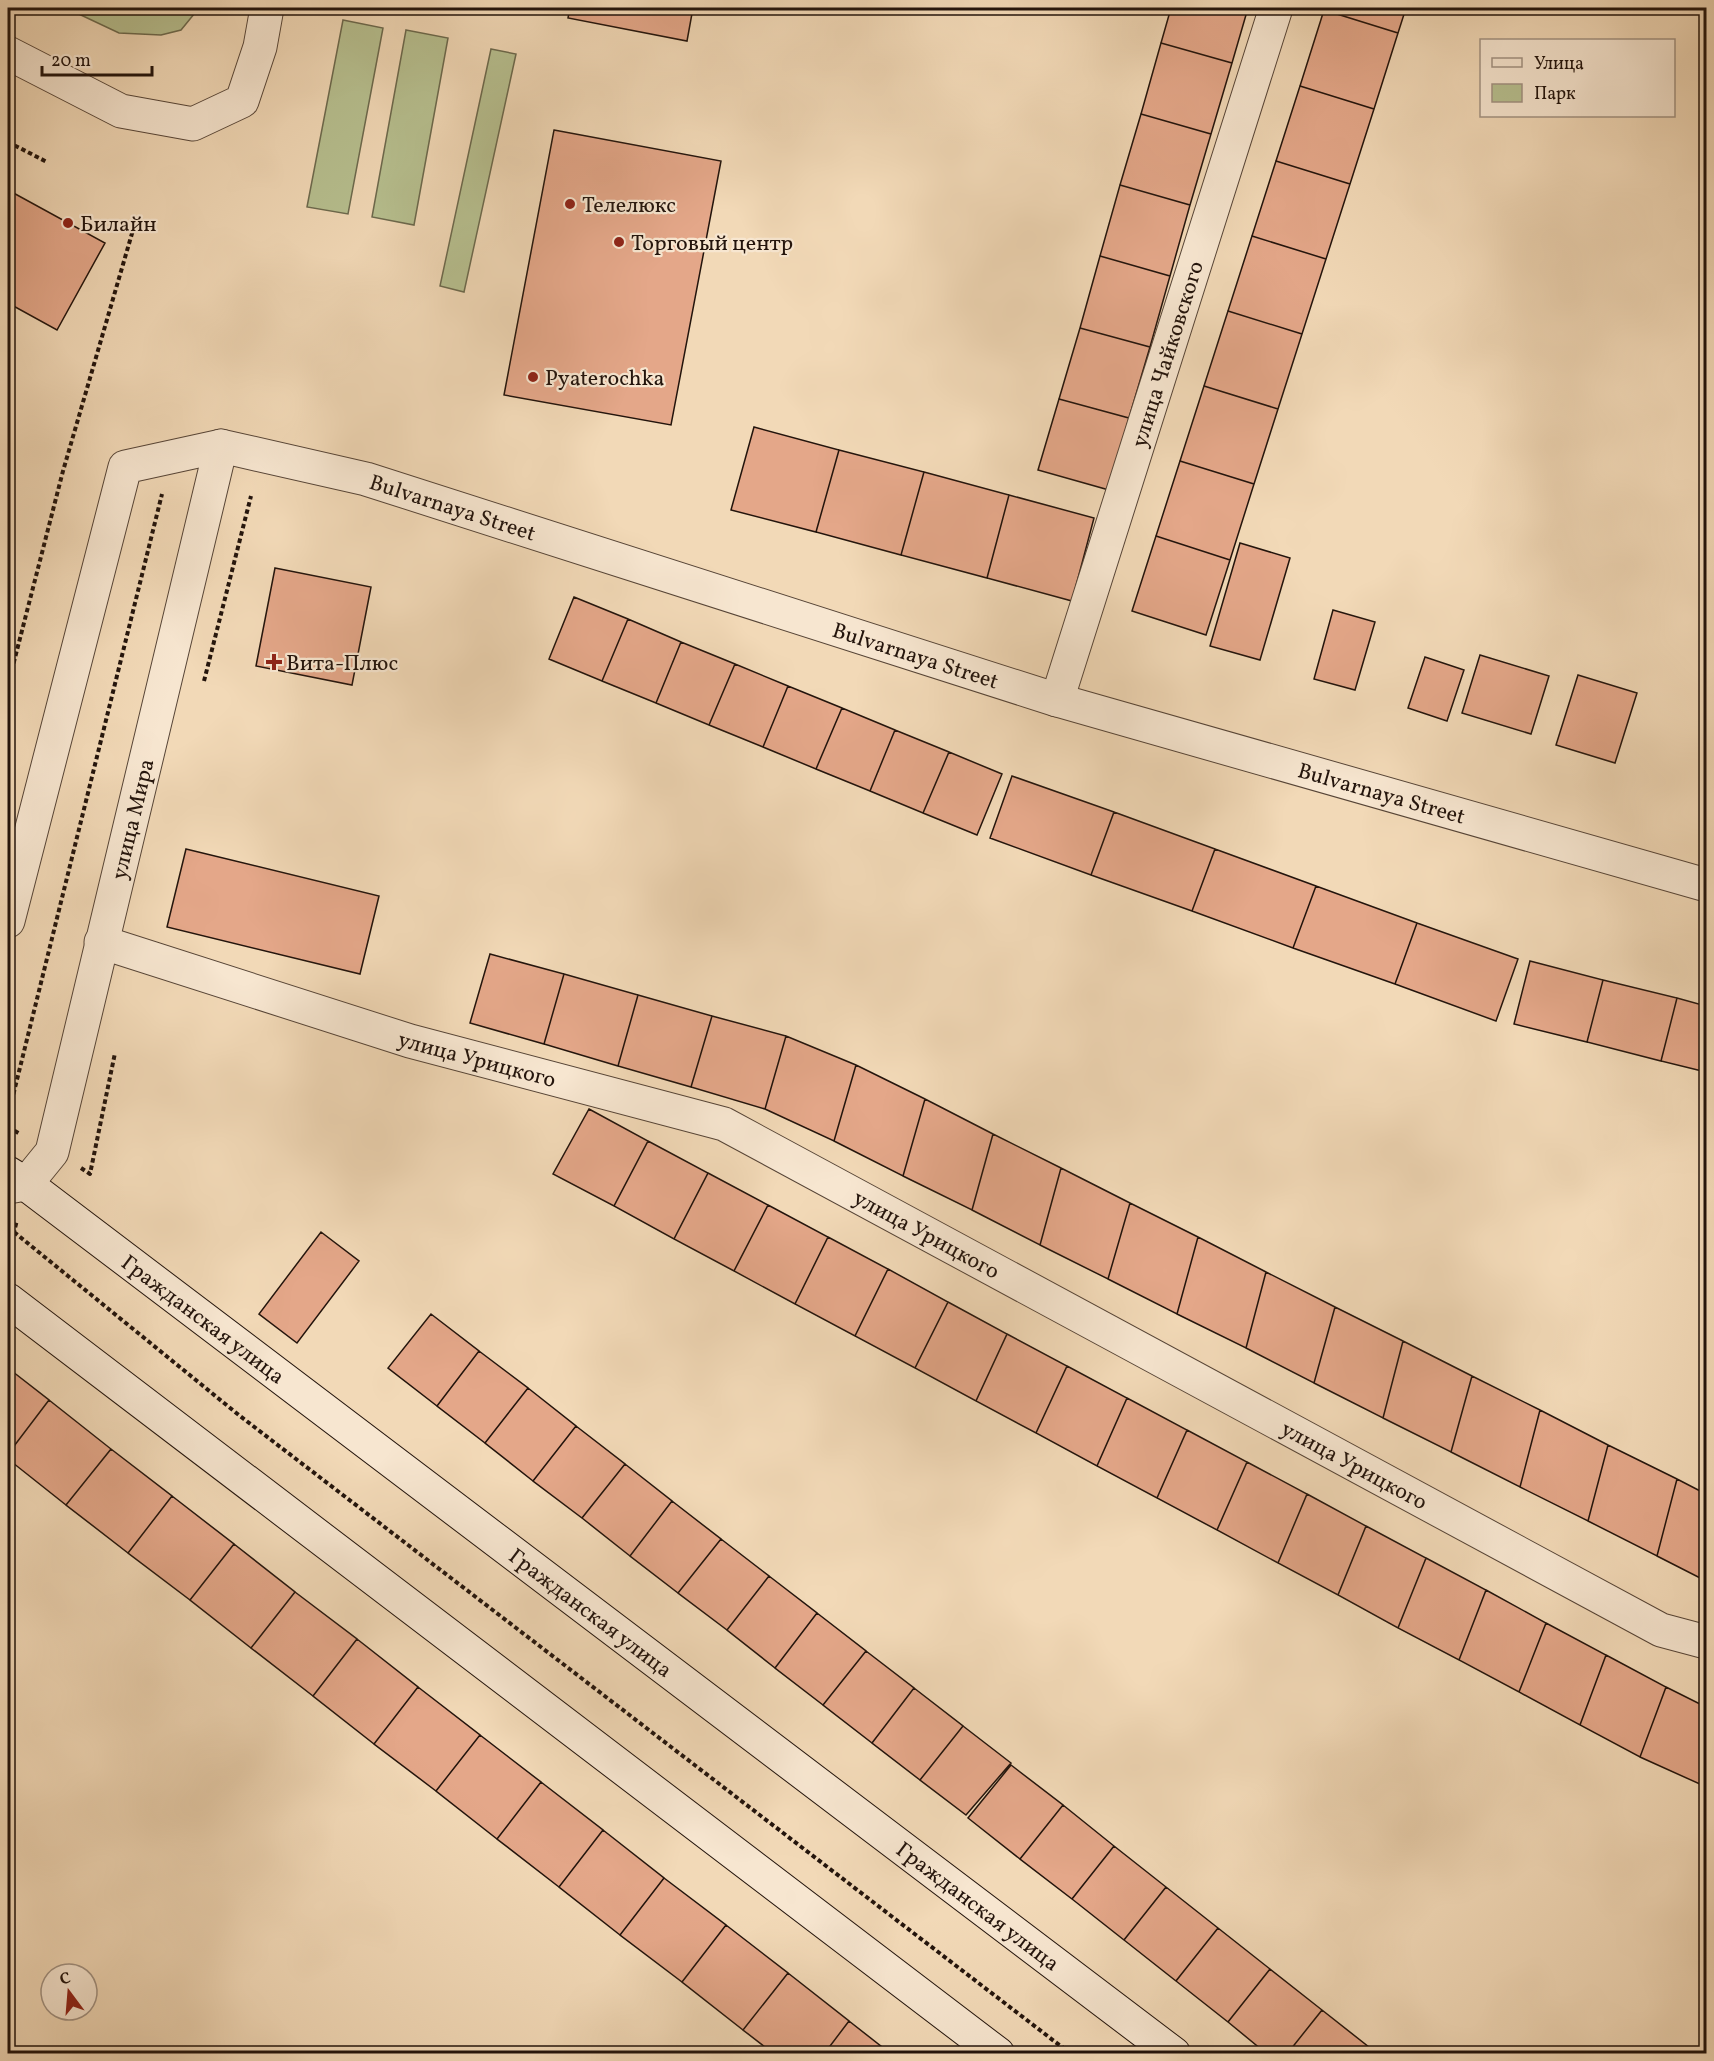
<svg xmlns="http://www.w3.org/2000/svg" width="1714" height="2061" font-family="Vollkorn,serif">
  <rect width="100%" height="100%" fill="#f2d9b7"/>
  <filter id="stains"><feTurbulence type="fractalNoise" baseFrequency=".00333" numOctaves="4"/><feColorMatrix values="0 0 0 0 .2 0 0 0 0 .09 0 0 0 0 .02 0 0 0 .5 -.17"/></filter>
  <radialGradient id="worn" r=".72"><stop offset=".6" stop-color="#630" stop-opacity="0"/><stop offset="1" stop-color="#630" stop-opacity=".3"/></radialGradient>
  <!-- green -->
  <path fill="#b7c090" stroke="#6d6a4e" stroke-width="1.5" d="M66 8H199L181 30 161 35 119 33Z
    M343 20 383 28 348 214 307 207Z
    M406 30 448 38 414 225 372 217Z
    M491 49 516 54 464 292 440 286Z"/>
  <!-- building -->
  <path fill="#e4a789" stroke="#23140c" stroke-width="1.5" d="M570 8H693L687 41 568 18Z
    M1171 8H1248L1232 63 1161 43Z
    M1325 8H1406L1398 33 1324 10Z
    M1324 10 1398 33 1374 109 1300 86Z
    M1161 43 1232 63 1211 134 1141 114Z
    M1300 86 1374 109 1350 184 1276 161Z
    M1141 114 1211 134 1190 205 1120 185Z
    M554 130 721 161 671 425 504 395Z
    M1276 161 1350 184 1326 259 1252 236Z
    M1703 183H1706V222H1700Z
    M1120 185 1190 205 1170 276 1100 256Z
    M8 190 105 243 57 330 8 303Z
    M1252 236 1326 259 1302 334 1228 311Z
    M1100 256 1170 276 1150 347 1080 328Z
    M1228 311 1302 334 1278 409 1204 386Z
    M1080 328 1150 347 1129 418 1059 399Z
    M1204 386 1278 409 1254 484 1180 461Z
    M1059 399 1129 418 1109 490 1038 470Z
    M754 427 839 450 816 532 731 510Z
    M839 450 924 472 901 555 816 532Z
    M1180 461 1254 484 1230 560 1156 536Z
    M924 472 1009 495 987 578 901 555Z
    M1009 495 1094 518 1072 601 987 578Z
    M1156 536 1230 560 1206 635 1132 611Z
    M1240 543 1290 558 1260 660 1210 646Z
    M275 568 371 587 352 685 256 666Z
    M574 597 628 619 602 681 549 659Z
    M1333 610 1375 622 1355 690 1314 679Z
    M628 619 681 642 656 703 602 681Z
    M681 642 735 664 709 725 656 703Z
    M1480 655 1549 676 1531 734 1462 713Z
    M1425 657 1464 670 1447 721 1408 708Z
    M735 664 788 686 763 747 709 725Z
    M1578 675 1637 693 1615 763 1556 745Z
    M788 686 842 708 816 769 763 747Z
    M842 708 895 730 870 791 816 769Z
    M895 730 949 752 923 813 870 791Z
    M949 752 1002 774 977 835 923 813Z
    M1012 776 1114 812 1091 875 990 838Z
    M1114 812 1215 849 1192 911 1091 875Z
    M186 849 379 896 360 974 167 927Z
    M1215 849 1316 886 1293 948 1192 911Z
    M1316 886 1417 923 1395 984 1293 948Z
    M1417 923 1518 959 1496 1021 1395 984Z
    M490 954 564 974 544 1044 470 1023Z
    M1530 961 1603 980 1587 1042 1514 1024Z
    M564 974 638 995 618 1066 544 1044Z
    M1603 980 1677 998 1661 1061 1587 1042Z
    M638 995 712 1016 691 1087 618 1066Z
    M1677 998 1706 1006V1072L1661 1061Z
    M712 1016 786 1036 765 1109 691 1087Z
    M786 1036 856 1065 834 1141 765 1109Z
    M856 1065 925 1099 903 1176 834 1141Z
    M925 1099 993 1134 972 1210 903 1176Z
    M589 1109 648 1141 614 1206 553 1174Z
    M993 1134 1061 1168 1040 1245 972 1210Z
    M648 1141 708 1173 674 1239 614 1206Z
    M1061 1168 1130 1203 1108 1279 1040 1245Z
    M708 1173 768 1205 734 1271 674 1239Z
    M1130 1203 1198 1237 1177 1314 1108 1279Z
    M768 1205 828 1237 795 1304 734 1271Z
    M321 1232 359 1261 297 1343 259 1314Z
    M828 1237 888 1269 855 1336 795 1304Z
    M1198 1237 1266 1272 1246 1348 1177 1314Z
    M888 1269 948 1302 915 1368 855 1336Z
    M1266 1272 1335 1307 1314 1383 1246 1348Z
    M948 1302 1007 1334 976 1401 915 1368Z
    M1335 1307 1403 1341 1383 1418 1314 1383Z
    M431 1314 479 1351 437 1406 388 1368Z
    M1007 1334 1067 1366 1036 1433 976 1401Z
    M1403 1341 1472 1376 1451 1452 1383 1418Z
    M479 1351 528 1388 485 1443 437 1406Z
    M1067 1366 1127 1398 1097 1466 1036 1433Z
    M8 1368 49 1400 8 1454Z
    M1472 1376 1540 1410 1520 1487 1451 1452Z
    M528 1388 576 1426 533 1481 485 1443Z
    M1127 1398 1187 1430 1157 1498 1097 1466Z
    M49 1400 111 1449 66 1505 8 1459V1454Z
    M1540 1410 1608 1445 1588 1521 1520 1487Z
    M576 1426 625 1464 582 1518 533 1481Z
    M1187 1430 1247 1462 1217 1530 1157 1498Z
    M1608 1445 1677 1479 1657 1556 1588 1521Z
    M111 1449 172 1496 128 1553 66 1505Z
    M1247 1462 1307 1494 1278 1563 1217 1530Z
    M625 1464 672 1501 630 1556 582 1518Z
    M1677 1479 1706 1494V1581L1657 1556Z
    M1307 1494 1366 1526 1338 1595 1278 1563Z
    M172 1496 234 1544 190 1600 128 1553Z
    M672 1501 721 1539 678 1593 630 1556Z
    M1366 1526 1426 1558 1398 1628 1338 1595Z
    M721 1539 769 1576 727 1630 678 1593Z
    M234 1544 295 1592 251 1648 190 1600Z
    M1426 1558 1486 1590 1459 1660 1398 1628Z
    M769 1576 817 1613 775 1668 727 1630Z
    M1486 1590 1546 1623 1519 1692 1459 1660Z
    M295 1592 357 1639 313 1696 251 1648Z
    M817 1613 866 1651 823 1705 775 1668Z
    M1546 1623 1606 1655 1580 1725 1519 1692Z
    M357 1639 418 1687 374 1744 313 1696Z
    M866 1651 914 1688 872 1743 823 1705Z
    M1606 1655 1666 1687 1640 1757 1580 1725Z
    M418 1687 480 1735 436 1791 374 1744Z
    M1666 1687 1706 1707V1772L1702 1785 1640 1757Z
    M914 1688 963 1726 920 1780 872 1743Z
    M963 1726 1011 1763 966 1815 920 1780Z
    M480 1735 541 1782 497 1839 436 1791Z
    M1011 1765 1063 1805 1020 1859 968 1818Z
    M541 1782 603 1830 559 1887 497 1839Z
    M1063 1805 1114 1846 1072 1899 1020 1859Z
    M603 1830 664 1878 620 1935 559 1887Z
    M1114 1846 1166 1887 1124 1940 1072 1899Z
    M664 1878 726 1925 682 1982 620 1935Z
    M1166 1887 1218 1928 1176 1981 1124 1940Z
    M726 1925 788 1973 743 2030 682 1982Z
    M1218 1928 1270 1969 1228 2022 1176 1981Z
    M1270 1969 1322 2010 1287 2054H1267L1228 2022Z
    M788 1973 849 2021 824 2054H774L743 2030Z
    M1322 2010 1374 2051 1371 2054H1287Z
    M849 2021 891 2054H824Z"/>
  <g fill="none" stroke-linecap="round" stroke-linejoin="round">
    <defs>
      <g id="street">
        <path d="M8 53 121 111 193 124 242 101 260 47 267 8"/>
        <path id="s1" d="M1057 700 1276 8"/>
        <path id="s2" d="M8 921 125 467 221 446 366 479 1057 700 1706 885"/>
        <path id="s3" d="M101 942 410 1041 724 1124 1661 1630 1706 1642"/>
        <path id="s4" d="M8 1187 26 1184 52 1152 221 446"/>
      </g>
      <g id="secondary">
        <path id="s5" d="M8 1173 26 1184 1174 2054"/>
        <path d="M8 1300 998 2054"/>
      </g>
    </defs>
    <!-- street casing -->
    <use href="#street" stroke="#574537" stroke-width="35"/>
    <!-- secondary casing -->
    <use href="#secondary" stroke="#23140c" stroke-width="35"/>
    <!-- path -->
    <path stroke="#23140c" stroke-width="4" stroke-dasharray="4.5 3" stroke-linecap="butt" d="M8 142 47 162
      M204 681 251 496
      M8 685 63 471 133 230
      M8 1116 162 494
      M8 1127 20 1134
      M81 1168 90 1174 115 1053
      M14 1232 240 1416 1071 2054
      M8 1240 14 1232 17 1220"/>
    <!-- street -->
    <use href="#street" stroke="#f7e6d0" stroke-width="33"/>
    <!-- secondary -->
    <use href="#secondary" stroke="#f7e6d0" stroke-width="33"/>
  </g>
  <!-- markers -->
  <g fill="#8f2418" stroke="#f7e6d0" stroke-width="2">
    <circle cx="570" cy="204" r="6"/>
    <circle cx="68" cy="223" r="6"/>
    <circle cx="619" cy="242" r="6"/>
    <circle cx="533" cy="377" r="6"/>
    <path d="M271 653h6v6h6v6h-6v6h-6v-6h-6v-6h6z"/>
  </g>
  <g text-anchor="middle" stroke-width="4.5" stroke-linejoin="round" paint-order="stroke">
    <!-- poi labels -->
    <g font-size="22" fill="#23140c" stroke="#f7e6d0" text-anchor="start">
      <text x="582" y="212">Телелюкс</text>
      <text x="80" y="231">Билайн</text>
      <text x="631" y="250">Торговый центр</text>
      <text x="545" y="385">Pyaterochka</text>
      <text x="286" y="670">Вита-Плюс</text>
    </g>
    <!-- street labels -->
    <g font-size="22" fill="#23140c" stroke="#f7e6d0">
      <text dy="8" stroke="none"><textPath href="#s1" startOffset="363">улица Чайковского</textPath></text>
      <text dy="8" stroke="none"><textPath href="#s2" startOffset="807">Bulvarnaya Street</textPath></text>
      <text dy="8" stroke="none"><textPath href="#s2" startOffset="1293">Bulvarnaya Street</textPath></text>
      <text dy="8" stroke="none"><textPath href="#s2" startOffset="1779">Bulvarnaya Street</textPath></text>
      <text dy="8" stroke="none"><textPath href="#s4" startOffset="402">улица Мира</textPath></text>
      <text dy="8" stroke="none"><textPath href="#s3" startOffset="394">улица Урицкого</textPath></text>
      <text dy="8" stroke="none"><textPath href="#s3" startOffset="880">улица Урицкого</textPath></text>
      <text dy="8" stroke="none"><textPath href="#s5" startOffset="244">Гражданская улица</textPath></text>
      <text dy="8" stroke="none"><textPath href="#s3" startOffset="1366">улица Урицкого</textPath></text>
      <text dy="8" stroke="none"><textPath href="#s5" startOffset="730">Гражданская улица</textPath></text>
      <text dy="8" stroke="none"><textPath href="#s5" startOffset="1216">Гражданская улица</textPath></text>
    </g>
  </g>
  <!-- margin -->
  <rect width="1714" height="2061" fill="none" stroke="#f2d9b7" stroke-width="30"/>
  <rect x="9" y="9" width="1696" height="2043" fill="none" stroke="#23140c" stroke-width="3"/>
  <rect x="15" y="15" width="1684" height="2031" fill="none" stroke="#23140c" stroke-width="1.5"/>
  <!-- legend -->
  <rect x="1480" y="39" width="195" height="78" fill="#f7e6d0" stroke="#a29282" stroke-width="1.5"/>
  <rect x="1492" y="58" width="30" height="9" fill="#f7e6d0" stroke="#a29282" stroke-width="1.5"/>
  <text x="1534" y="69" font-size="18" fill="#23140c">Улица</text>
  <rect x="1492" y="84" width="30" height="18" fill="#b7c090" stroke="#a29282" stroke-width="1.5"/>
  <text x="1534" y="99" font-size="18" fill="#23140c">Парк</text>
  <!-- north arrow -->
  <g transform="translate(69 1992) rotate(344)"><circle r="28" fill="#f7e6d0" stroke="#a29282" stroke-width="1.5"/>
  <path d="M0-4.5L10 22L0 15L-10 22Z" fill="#8f2418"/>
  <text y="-9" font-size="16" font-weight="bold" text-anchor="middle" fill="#23140c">С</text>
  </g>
  <!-- scale -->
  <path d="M42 66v9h110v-9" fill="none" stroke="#23140c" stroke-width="3"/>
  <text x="51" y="66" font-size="18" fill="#23140c" stroke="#f7e6d0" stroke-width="4.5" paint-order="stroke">20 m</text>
  <rect width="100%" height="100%" filter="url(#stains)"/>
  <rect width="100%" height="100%" fill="url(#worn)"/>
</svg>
